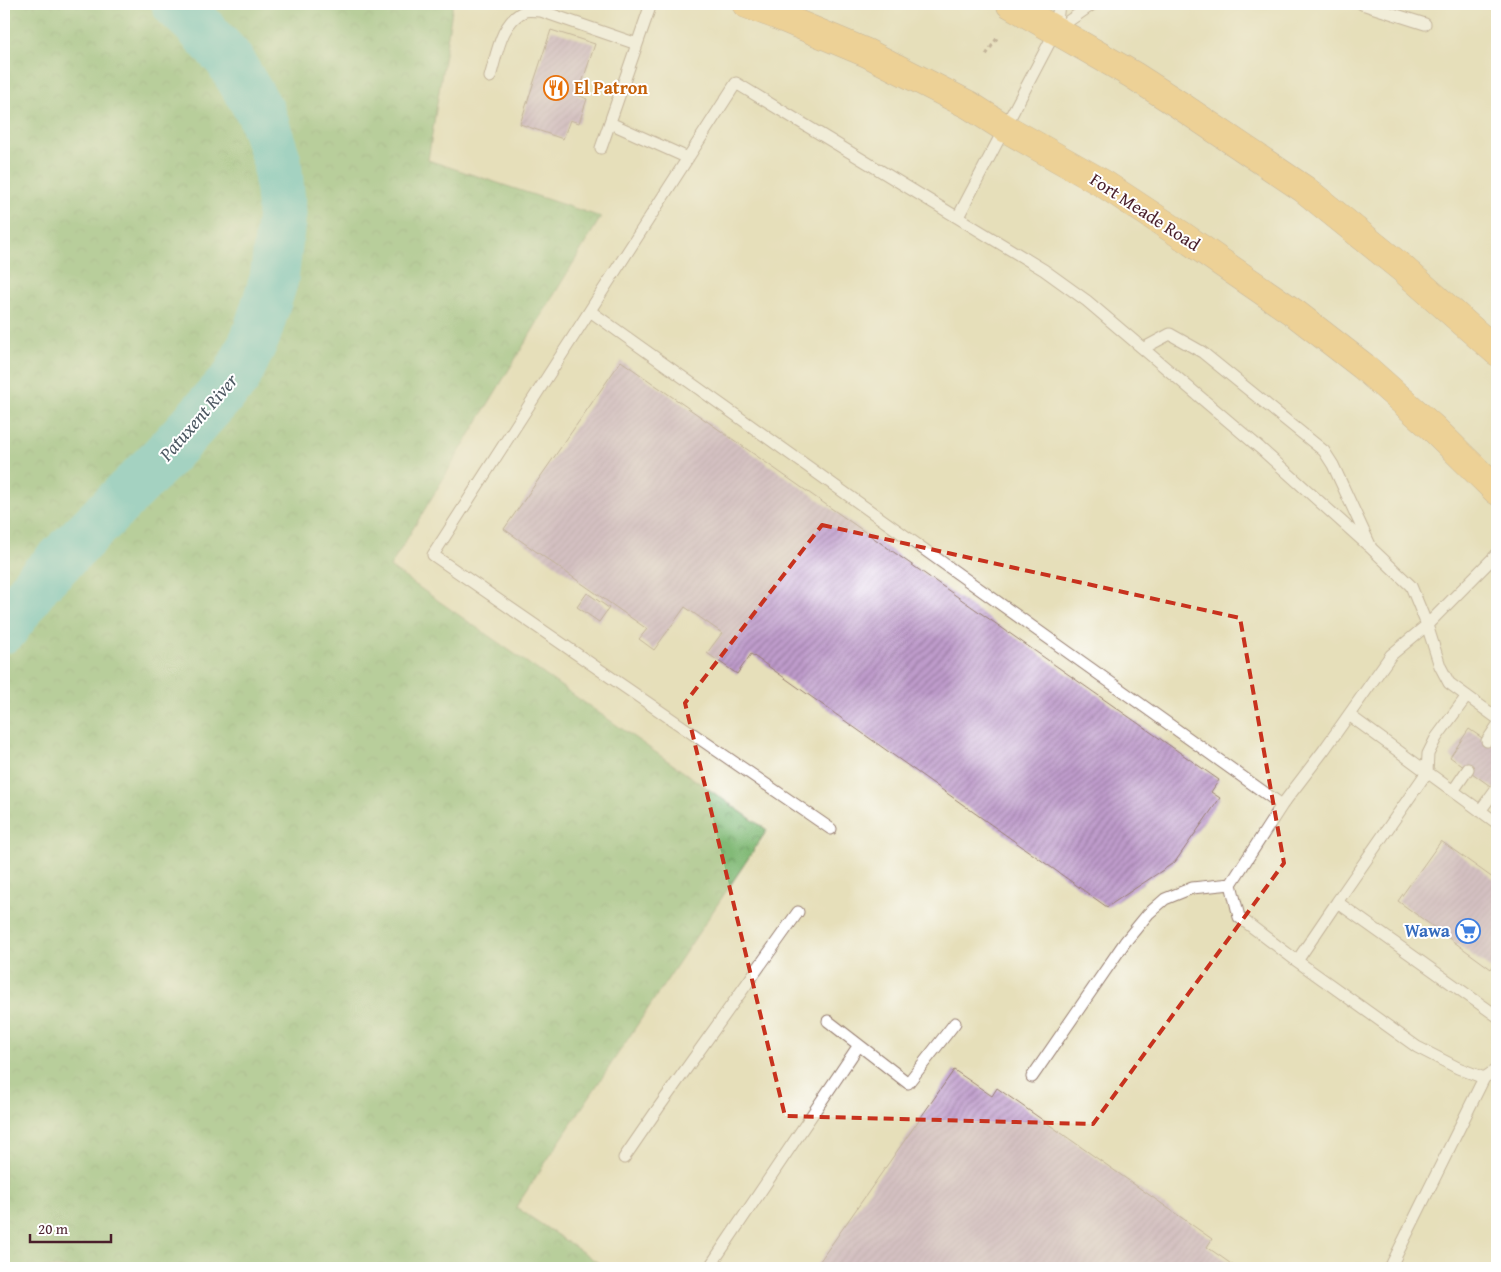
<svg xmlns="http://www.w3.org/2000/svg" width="1501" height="1272" font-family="'Gentium Book Plus',serif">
  <defs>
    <pattern id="forest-crowns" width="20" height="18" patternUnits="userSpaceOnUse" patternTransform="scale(1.25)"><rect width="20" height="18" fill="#82ba77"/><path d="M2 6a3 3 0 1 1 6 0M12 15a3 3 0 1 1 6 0" fill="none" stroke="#6c9762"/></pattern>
    <pattern id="building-hatch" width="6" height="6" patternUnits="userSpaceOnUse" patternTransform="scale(1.25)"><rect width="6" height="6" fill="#be9bcb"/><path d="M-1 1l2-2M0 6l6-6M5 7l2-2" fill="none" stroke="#9c7ea5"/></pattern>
  </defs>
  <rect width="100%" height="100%" fill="#fff"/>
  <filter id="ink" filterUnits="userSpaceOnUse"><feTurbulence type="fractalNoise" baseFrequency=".02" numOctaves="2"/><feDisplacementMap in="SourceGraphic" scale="10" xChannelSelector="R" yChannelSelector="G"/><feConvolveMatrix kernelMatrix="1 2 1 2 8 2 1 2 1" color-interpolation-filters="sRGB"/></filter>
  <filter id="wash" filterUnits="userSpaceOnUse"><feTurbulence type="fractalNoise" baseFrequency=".0096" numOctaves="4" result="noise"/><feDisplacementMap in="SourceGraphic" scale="20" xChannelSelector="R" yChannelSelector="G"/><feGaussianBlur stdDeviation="1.12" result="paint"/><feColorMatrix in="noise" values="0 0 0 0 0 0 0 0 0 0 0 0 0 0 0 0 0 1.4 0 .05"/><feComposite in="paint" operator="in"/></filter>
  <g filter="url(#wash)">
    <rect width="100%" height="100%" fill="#e6dfba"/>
    <!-- forest -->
    <path fill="url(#forest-crowns)" stroke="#666c51" d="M4 4H453L428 160 601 217 390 567 767 830 516 1207 606 1268H4Z"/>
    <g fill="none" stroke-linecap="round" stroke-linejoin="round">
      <!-- river -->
      <path stroke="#56c4cb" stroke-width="49" d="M4 629 38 582 162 459 236 378 256 336 274 279 282 213 277 161 261 113 228 58 194 21 176 4"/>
    </g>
    <g id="blocks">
      <!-- building -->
      <path fill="url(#building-hatch)" d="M551 30 595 44 578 95 587 99 579 123 570 120 563 139 520 124Z
        M621 361 1219 780 1211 792 1220 798 1175 862 1107 907 751 654 737 674 707 653 722 633 685 607 654 650 639 639 647 629 504 529Z
        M587 593 609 608 599 622 577 607Z
        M1469 729 1497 748V791L1450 757Z
        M1441 841 1497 881V960L1491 969 1398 901Z
        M954 1070 992 1096 997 1088 1212 1239 1207 1247 1237 1268H815Z"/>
    </g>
  </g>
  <g filter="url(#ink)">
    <use href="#blocks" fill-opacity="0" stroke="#987f72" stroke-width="1"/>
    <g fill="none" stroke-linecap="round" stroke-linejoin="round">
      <defs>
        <path id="lane" d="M1362 4 1425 24
          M1057 29 1093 4
          M490 77C497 54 501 21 525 11 529 10 536 11 541 11L637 44
          M610 123 688 158
          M601 148 651 4
          M958 217 1056 30 1059 4
          M590 311 1282 805
          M1144 348 1170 334 1202 352 1324 451 1333 465 1370 545
          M1349 715 1427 772
          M1487 741 1497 726
          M1427 772 1428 754 1436 738 1467 696
          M1453 791 1468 769
          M1480 811 1496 789
          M831 829 433 555 736 83 1044 270 1087 301 1260 448 1372 549 1411 586 1427 625 1440 666 1449 683 1497 718
          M1337 902 1427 772 1497 823
          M1297 961 1337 902 1497 1016
          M828 1021 859 1045
          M1032 1077 1125 942 1148 914 1165 899 1192 888 1231 884
          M1484 1078 1458 1068 1417 1047 1297 961 1239 917 1231 884 1282 805 1324 750 1391 655 1427 625 1497 554
          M624 1158 659 1107 798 912
          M709 1268 859 1045 908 1083 955 1023
          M1390 1268 1484 1078 1497 1069"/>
        <path id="primary" d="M746 4 776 15 867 53 969 105 1005 128 1104 184 1180 234 1296 314 1363 366 1433 428 1497 491
          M1010 4 1133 75 1178 104 1304 189 1403 269 1497 352"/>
      </defs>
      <!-- lane casing -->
      <use href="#lane" stroke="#987f72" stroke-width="13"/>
      <!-- primary casing -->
      <use href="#primary" stroke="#987f72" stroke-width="29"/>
      <!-- path -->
      <path stroke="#987f72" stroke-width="3" stroke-dasharray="4 4" stroke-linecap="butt" d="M986 55 997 38"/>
      <!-- lane -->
      <use href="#lane" stroke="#fff" stroke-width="11"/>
      <!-- primary -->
      <use href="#primary" stroke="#f6c06b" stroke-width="28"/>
    </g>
  </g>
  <!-- marked area -->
  <path d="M0 0H1501V1272H0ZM822 525 1240 618 1284 863 1093 1124 785 1116 685 703Z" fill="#e6dfba" fill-opacity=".55" fill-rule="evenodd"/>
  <path fill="none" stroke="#c8321e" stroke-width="4" stroke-dasharray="10 6" stroke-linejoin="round" d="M822 525 1240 618 1284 863 1093 1124 785 1116 685 703Z"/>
  <!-- icons -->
  <defs>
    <symbol id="restaurant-ring" viewBox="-11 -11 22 22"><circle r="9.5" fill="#fff" stroke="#e8710a" stroke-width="1.5"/><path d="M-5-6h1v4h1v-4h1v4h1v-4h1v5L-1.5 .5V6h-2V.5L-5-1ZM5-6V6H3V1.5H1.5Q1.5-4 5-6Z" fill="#e8710a"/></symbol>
    <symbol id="supermarket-ring" viewBox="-11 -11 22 22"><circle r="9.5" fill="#fff" stroke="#3f7fe0" stroke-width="1.5"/><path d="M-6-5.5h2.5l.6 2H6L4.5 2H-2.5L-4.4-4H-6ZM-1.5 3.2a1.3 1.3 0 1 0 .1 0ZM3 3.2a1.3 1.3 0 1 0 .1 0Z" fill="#3f7fe0"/></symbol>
  </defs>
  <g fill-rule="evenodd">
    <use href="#restaurant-ring" x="542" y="74" width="28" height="28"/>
    <use href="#supermarket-ring" x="1454" y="917" width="28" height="28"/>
  </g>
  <g text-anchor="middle" stroke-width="4" stroke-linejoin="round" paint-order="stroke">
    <!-- food labels -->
    <g font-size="18" font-weight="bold" fill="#c56008" stroke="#fff" text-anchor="start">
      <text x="574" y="94">El Patron</text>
    </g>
    <!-- street labels -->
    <g font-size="18" fill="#4a1f2b" stroke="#fff">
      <text transform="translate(1145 212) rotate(33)" y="6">Fort Meade Road</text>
    </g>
    <!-- shop labels -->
    <g font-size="18" font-weight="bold" fill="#366cbe" stroke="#fff" text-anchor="end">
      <text x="1450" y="937">Wawa</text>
    </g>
    <!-- water labels -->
    <g font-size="19" font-style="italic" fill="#4e5963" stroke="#fff">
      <text transform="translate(198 417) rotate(-49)" y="7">Patuxent River</text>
    </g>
  </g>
  <!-- margin -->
  <rect width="1501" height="1272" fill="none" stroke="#fff" stroke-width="20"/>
  <!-- scale -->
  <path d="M30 1234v8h81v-8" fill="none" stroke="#4a1f2b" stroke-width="2.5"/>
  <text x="38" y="1234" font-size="15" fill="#4a1f2b" stroke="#ffffff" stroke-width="4" paint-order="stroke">20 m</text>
</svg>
